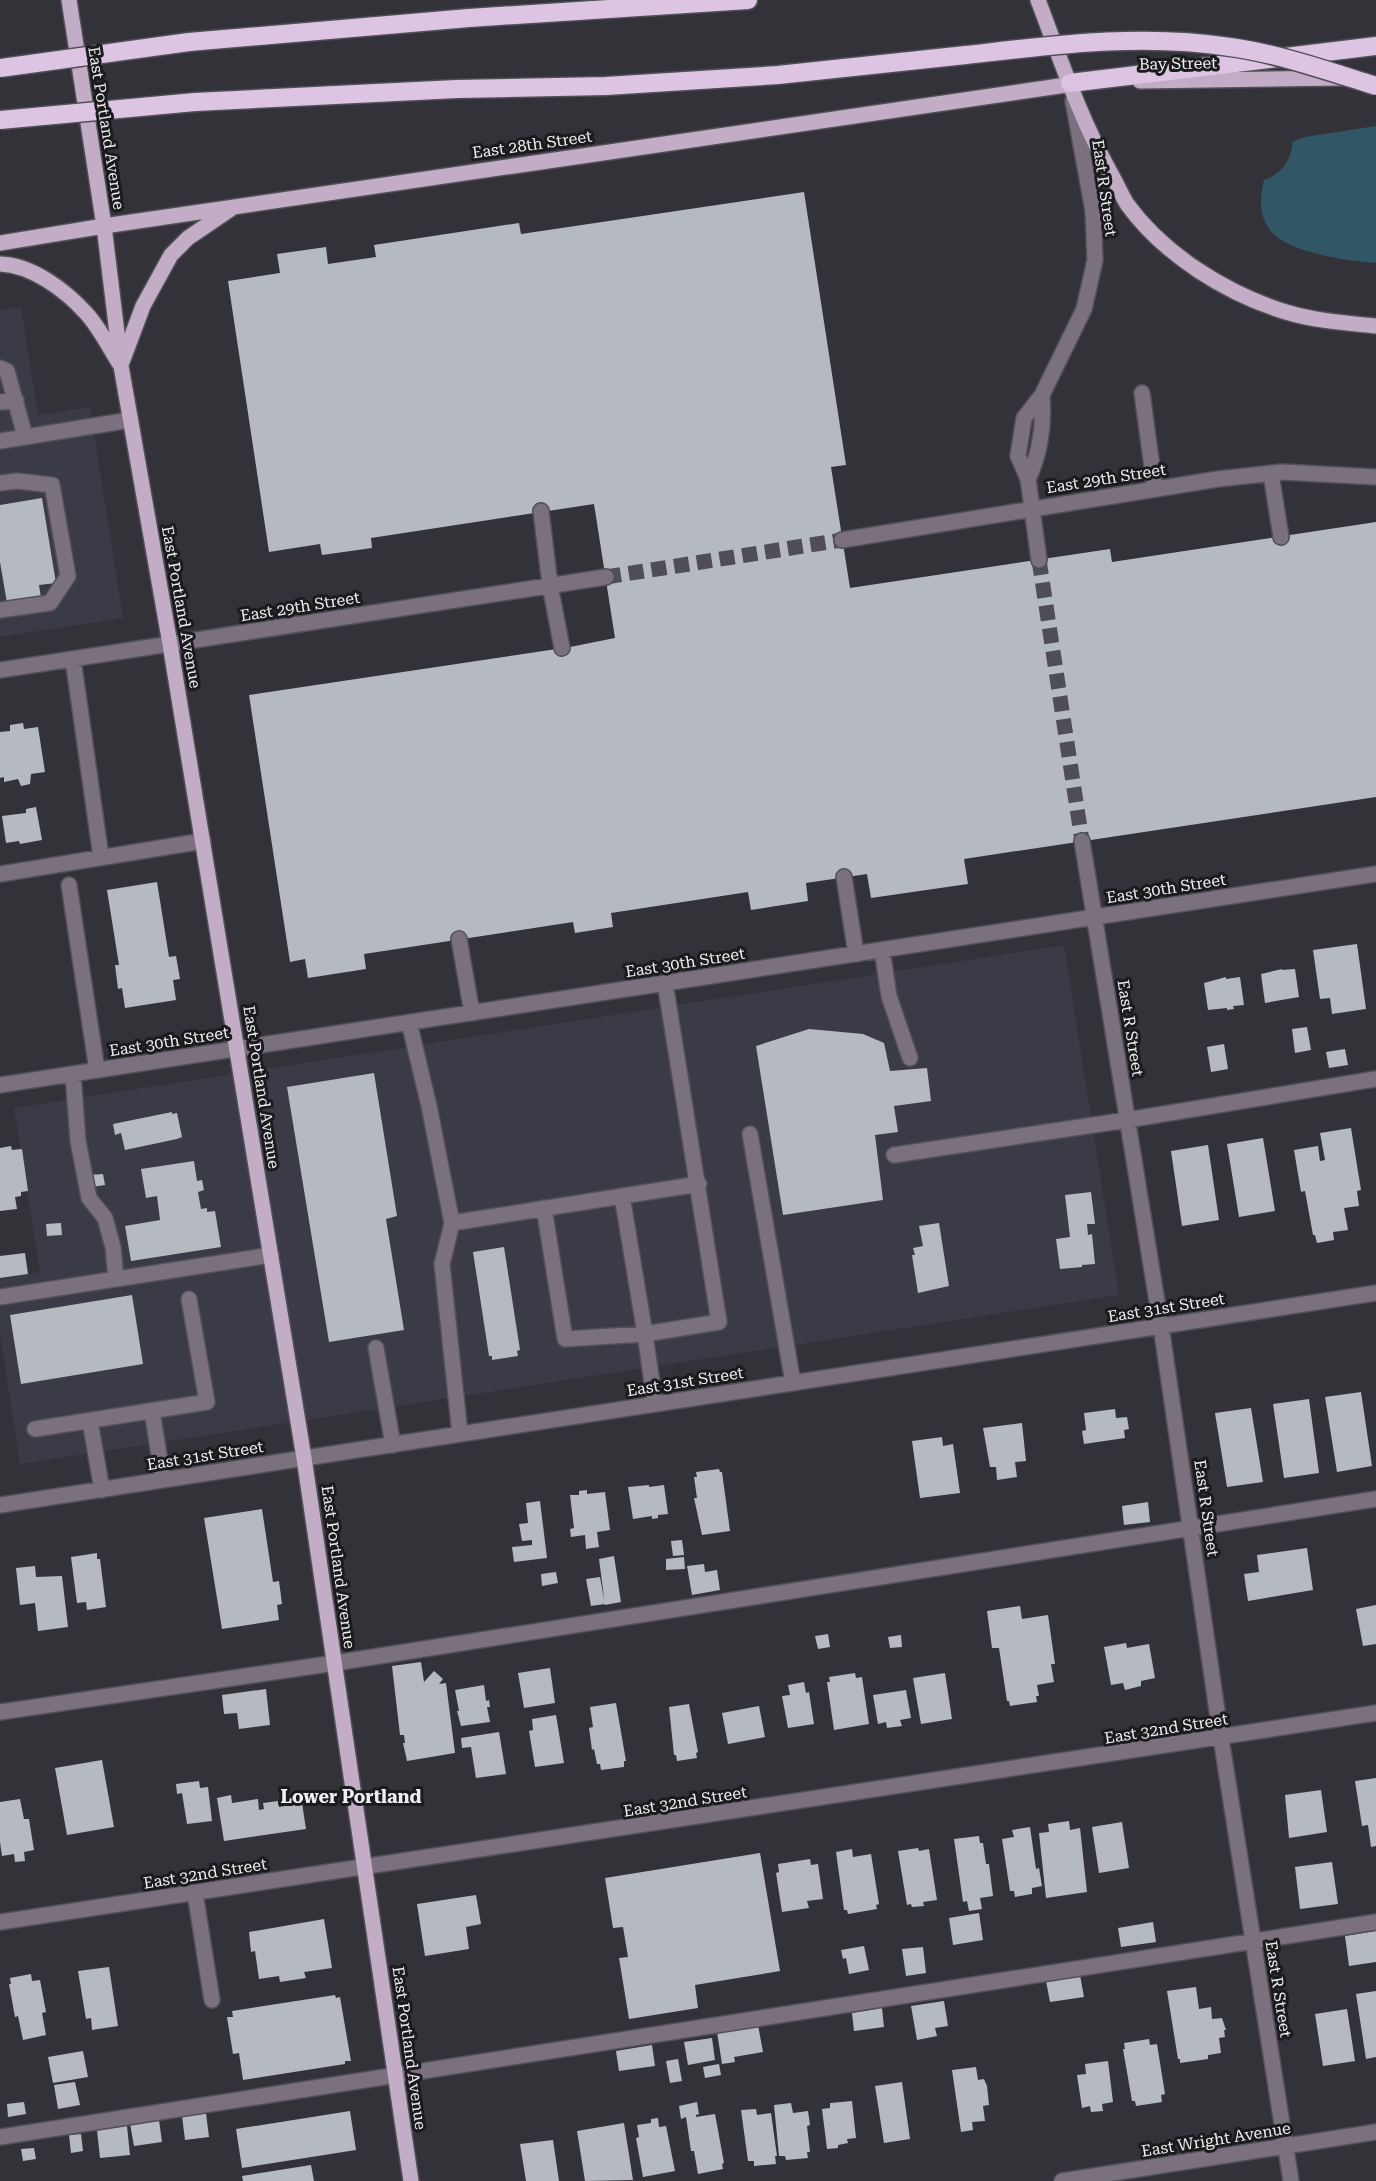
<svg xmlns="http://www.w3.org/2000/svg" width="1376" height="2181" font-family="'Roboto Serif',serif">
  <rect width="100%" height="100%" fill="#333239"/>
  <!-- built -->
  <path fill="#3b3a47" d="M21 307 38 415 90 407 123 618 0 637V310Z
    M1064 945 1119 1295 20 1464 0 1333V1279L40 1272 14 1108Z"/>
  <!-- water -->
  <path fill="#315767" d="M1376 126V263C1349 261 1287 253 1270 230 1258 214 1260 197 1264 180 1280 175 1293 159 1292 142L1305 137Z"/>
  <!-- building -->
  <path fill="#b5bac1" d="M804 192 846 465 831 467 850 588 1110 549 1112 562 1376 522V797L964 859 968 884 871 898 867 874 806 883 808 901 751 910 748 892 611 913 613 927 575 933 573 922 364 954 366 969 308 978 305 959 290 962 249 695 570 647 615 638 594 504 371 538 372 548 322 555 320 544 269 552 228 281 280 273 277 254 326 247 328 264 376 257 374 245 519 223 521 234Z
    M42 498 56 583 39 585 41 598 7 603 0 562V505Z
    M23 723 24 729 38 727 45 772 31 774 30 784 21 786 18 779 4 782V777L0 778V732L10 731V725Z
    M36 807 42 840 20 844 19 841 6 843 2 816 26 813V809Z
    M157 882 169 957 176 956 180 979 173 980 176 1000 125 1008 122 988 118 989 115 965H119L107 890Z
    M1357 944 1366 1009 1332 1014 1330 998 1320 999 1313 950Z
    M1282 969V970L1295 969 1299 997 1265 1003 1261 974Z
    M1226 977V979L1240 977 1244 1005 1233 1006 1234 1009 1227 1010V1008L1208 1010 1204 983Z
    M1307 1027 1311 1050 1295 1053 1292 1029Z
    M809 1029 863 1034 884 1043 890 1071 927 1068 931 1101 894 1106 898 1132 875 1135 883 1200 783 1215 756 1046Z
    M1224 1044 1228 1069 1211 1072 1207 1047Z
    M1345 1049 1348 1065 1329 1068 1326 1052Z
    M374 1073 397 1216 386 1219 404 1330 329 1342 287 1087Z
    M172 1112V1114L177 1113 182 1137 177 1139 125 1150 121 1133 115 1135 113 1124Z
    M1351 1128 1361 1190 1357 1191 1359 1206 1344 1208 1348 1230 1333 1232 1334 1240 1317 1243 1315 1235H1313L1305 1191 1301 1192 1294 1150 1318 1146 1320 1161 1325 1160 1320 1133Z
    M1263 1138 1275 1211 1239 1217 1227 1144Z
    M1208 1145 1219 1220 1182 1226 1171 1151Z
    M11 1146 12 1150 22 1149 28 1191 21 1192V1196L15 1197 17 1209 0 1211V1148Z
    M194 1161 197 1181 202 1180 204 1190 198 1192 201 1209 207 1208V1212L215 1211 221 1247 131 1261 125 1226 160 1220 157 1196 146 1198 141 1169Z
    M103 1174 105 1185 91 1187 90 1175Z
    M1091 1192 1095 1224H1087L1088 1235 1092 1234 1095 1264 1082 1265V1267L1060 1269 1056 1239 1070 1237 1065 1195Z
    M61 1223 62 1235 47 1236 46 1224Z
    M939 1223 949 1286 918 1293 912 1255H915L913 1248 923 1246 919 1226Z
    M504 1247 520 1350 517 1351 518 1356 492 1360V1356H489L473 1252Z
    M25 1253 28 1274 0 1278V1256Z
    M132 1295 143 1364 21 1384 10 1315Z
    M1361 1392 1372 1466 1337 1472 1325 1397Z
    M1309 1399 1319 1473 1284 1478 1273 1404Z
    M1251 1408 1263 1482 1227 1487 1215 1413Z
    M1115 1409 1116 1418 1127 1417 1129 1429 1124 1430 1125 1438 1084 1444 1082 1431 1086 1430 1084 1413Z
    M1022 1423 1026 1461 1015 1462 1017 1477 997 1480 996 1467H990L983 1428Z
    M942 1437 943 1446 953 1444 960 1493 920 1498 912 1441Z
    M719 1469 720 1472H722L730 1531 702 1535 694 1498H697L694 1477H697L696 1472Z
    M649 1485V1487L664 1485 668 1514 658 1515V1518L652 1519V1516L633 1519 628 1487Z
    M587 1490V1494L605 1492 610 1530 597 1532 599 1547 586 1549 585 1535 571 1537 570 1529 574 1528 570 1495H579V1491Z
    M540 1501 547 1558 514 1562 512 1547 532 1545V1540L522 1541 519 1524 528 1523 526 1503Z
    M1148 1502 1150 1522 1124 1525 1122 1506Z
    M262 1509 273 1582 279 1581 282 1604 277 1605 279 1620 222 1629 204 1518Z
    M682 1540 684 1555 673 1556 671 1541Z
    M1307 1548 1313 1590 1248 1601 1244 1574 1259 1572 1257 1555Z
    M97 1553V1559H100L106 1607 87 1610 86 1602 77 1603 71 1557Z
    M614 1556 621 1602 605 1605 599 1559Z
    M684 1557 685 1569 666 1570V1559Z
    M704 1564 705 1572 717 1570 720 1590 692 1595 687 1566Z
    M35 1566 36 1577 62 1576 68 1627 38 1631 35 1603 20 1605 16 1568Z
    M556 1572 558 1583 542 1586 541 1574Z
    M600 1577 605 1604 591 1606 586 1579Z
    M1376 1605V1644L1363 1646 1356 1609Z
    M1020 1606 1022 1619 1048 1615 1055 1664H1051L1054 1682 1037 1685 1039 1696H1036L1037 1702 1010 1706 1009 1701H1007L999 1648H992L987 1611Z
    M828 1634 830 1647 818 1649 815 1636Z
    M901 1635 902 1647 890 1648 888 1637Z
    M1126 1643 1127 1648 1149 1644 1155 1678 1141 1681V1686L1125 1690 1123 1683 1111 1685 1104 1647Z
    M421 1662 424 1682 434 1671 443 1679 439 1684 446 1683 455 1753 407 1761 403 1743H405L404 1735H400L392 1666Z
    M550 1668 555 1703 524 1708 518 1673Z
    M855 1673 856 1678 862 1677 869 1724 834 1730 827 1682H830L829 1677Z
    M945 1673 952 1719 921 1724 913 1678Z
    M804 1682 806 1693 809 1692 814 1724 788 1728 782 1696 790 1695 788 1685Z
    M484 1685 486 1701 489 1700 490 1707H487L490 1722 461 1726 457 1711H459L455 1690Z
    M266 1689 270 1725 239 1729 237 1713 224 1714 222 1695Z
    M906 1690 911 1718 900 1720 902 1726 887 1728 886 1722 878 1724 873 1695Z
    M616 1703 626 1761H624V1767L601 1770 600 1764H597L594 1749 592 1750 589 1728 593 1727 590 1707Z
    M689 1704 698 1752 696 1753 697 1758 677 1761 676 1755H674L669 1707Z
    M759 1706 765 1737 728 1744 722 1713Z
    M556 1715 564 1763 535 1767 529 1731 533 1730 532 1719Z
    M499 1732 506 1774 476 1778 471 1747 462 1748 461 1738Z
    M102 1760 114 1827 67 1835 55 1768Z
    M1376 1778V1846L1371 1847 1368 1825 1362 1826 1355 1781Z
    M199 1781 200 1788 208 1787 212 1821 187 1824 182 1793 177 1794 176 1784Z
    M1321 1790 1327 1832 1289 1838 1285 1795Z
    M231 1795 232 1803 258 1799 259 1810 264 1809 263 1803 278 1801 279 1807 302 1803 306 1829 224 1841 217 1798Z
    M20 1799 24 1819H29L34 1850 24 1852 25 1861 15 1862 14 1854 2 1856 0 1842V1802Z
    M1069 1821 1070 1830 1080 1828 1087 1892 1046 1898 1039 1833 1049 1832 1048 1824Z
    M1122 1822 1129 1868 1099 1873 1092 1827Z
    M1030 1827 1036 1869 1039 1868 1042 1886 1032 1888V1894L1015 1897 1014 1891H1010L1002 1839 1014 1837 1012 1830Z
    M979 1836 980 1843H983L986 1864H989L993 1896 980 1898 982 1909 969 1911 967 1901 963 1902 954 1839Z
    M918 1848 919 1851 929 1849 937 1900 923 1902 924 1906 912 1907 911 1904 907 1905 898 1851Z
    M852 1849 853 1857 871 1854 879 1904 876 1905 877 1909 848 1914 847 1910H844L836 1852Z
    M760 1853 780 1971 695 1985 698 2008 629 2019 619 1958 628 1957 623 1927 613 1928 605 1878Z
    M810 1859 811 1865 818 1864 823 1899 807 1901 809 1908 782 1912 776 1873 779 1872 778 1864Z
    M1332 1862 1338 1904 1300 1909 1295 1867Z
    M476 1895 481 1924 466 1927 469 1949 425 1956 417 1904Z
    M979 1913 983 1940 953 1945 949 1918Z
    M324 1919 332 1968 304 1972 306 1978 280 1982 279 1976 259 1979 255 1951 251 1952 249 1932Z
    M1153 1922 1156 1942 1121 1947 1118 1928Z
    M1376 1931V1962L1349 1966 1345 1936Z
    M864 1946 869 1970 849 1974 846 1958 843 1959 841 1950Z
    M923 1947 926 1973 906 1976 902 1949Z
    M109 1967 118 2026 92 2030 91 2018 86 2019 78 1971Z
    M31 1974 32 1981 40 1980 46 2012 42 2013 46 2035 23 2040 18 2016 15 2017 9 1984H11L10 1978Z
    M1080 1975 1084 1997 1050 2002 1046 1981Z
    M1196 1987 1199 2009 1211 2007 1212 2019 1222 2018 1226 2030H1224L1225 2037 1219 2038 1221 2053 1208 2055V2059L1180 2063V2059H1178L1167 1991Z
    M1376 1991V2057L1366 2059 1356 1994Z
    M335 1995 336 1998 340 1997 351 2061H345V2064L243 2080 239 2053 233 2054 227 2017H233L232 2011Z
    M944 2001 948 2026 935 2028 937 2036 917 2040 911 2006Z
    M882 2008 884 2027 854 2031 852 2013Z
    M1347 2009 1355 2061 1323 2066 1315 2014Z
    M758 2025 763 2052 734 2057 735 2062 722 2064 717 2032Z
    M712 2038 715 2060 688 2065 684 2042Z
    M1149 2039 1150 2045 1157 2044 1165 2094 1161 2095 1162 2102 1136 2106 1135 2101H1132L1123 2049H1125L1124 2043Z
    M652 2045 655 2066 619 2071 616 2051Z
    M83 2051 88 2077 53 2083 48 2057Z
    M678 2059 682 2081 670 2083 666 2061Z
    M1108 2061 1113 2102 1102 2104 1103 2111 1091 2112 1090 2106 1082 2108 1077 2075 1086 2074 1085 2064Z
    M719 2064 721 2075 705 2078 703 2067Z
    M976 2067 978 2080 984 2079 987 2086 989 2105 983 2106 985 2121 972 2122 973 2130 961 2132 952 2070Z
    M75 2082 80 2105 58 2109 54 2085Z
    M902 2082 910 2139 884 2143 875 2086Z
    M852 2101 856 2138 847 2139 848 2143 838 2145V2148L827 2149 822 2109 830 2108V2103Z
    M24 2102 26 2114 8 2117 7 2104Z
    M697 2102 699 2114 696 2115V2117L715 2114 724 2163 722 2164 723 2169 698 2174 694 2151H691L686 2117 681 2119 679 2106Z
    M791 2103 793 2113 808 2111 810 2125 807 2126 810 2152H807L808 2158 786 2160 785 2156H779L774 2105Z
    M756 2109 757 2115 771 2113 777 2156H775L776 2164 754 2166V2161H748L741 2110Z
    M350 2111 356 2150 242 2168 236 2129Z
    M206 2113 209 2137 185 2140 182 2116Z
    M658 2118 659 2127 666 2126 675 2171 643 2177 636 2138 639 2137 637 2125 651 2123V2119Z
    M159 2120 162 2142 134 2146 130 2124Z
    M624 2123 633 2180 585 2181 577 2131Z
    M127 2126 130 2155 100 2158 97 2130Z
    M81 2134 83 2151 71 2153 69 2135Z
    M553 2140 559 2181H526L520 2144Z
    M34 2148 36 2159 23 2161 21 2149Z
    M311 2165 314 2181H243L242 2176Z"/>
  <g fill="none" stroke-linecap="round" stroke-linejoin="round">
    <!-- minor-tunnel -->
    <path stroke="#4f4e55" stroke-width="15" stroke-dasharray="15 8" stroke-linecap="butt" d="M1039 560 1082 841
      M606 577 842 540"/>
    <defs>
      <path id="minor" d="M0 368 7 371 25 436
        M1142 393 1155 489
        M0 402 16 400
        M0 441 130 420
        M1271 474 1281 537
        M1028 479C1041 452 1044 425 1042 395
        M0 483 17 481 52 485 68 576 50 603 0 610
        M541 511 550 585 562 648
        M842 540 1218 479 1282 472 1376 477
        M1039 560 1028 479 1018 456 1024 418 1042 395 1084 309 1095 260 1093 211 1073 101
        M73 659 101 857
        M0 670 606 577
        M1082 841 1161 1326 1221 1738 1291 2181
        M0 874 203 841
        M844 877 856 954
        M69 885 97 1070
        M459 939 472 1013
        M882 950 889 996 910 1058
        M409 1022 429 1106 452 1223 442 1264 460 1434
        M73 1074 78 1141 89 1198 105 1218 113 1247 116 1279
        M0 1085 1376 874
        M750 1134 793 1383
        M894 1155 1127 1120 1376 1079
        M622 1196 645 1334 655 1404
        M544 1208 565 1339 645 1334 719 1322C702 1209 683 1096 665 983
        M452 1223 699 1184
        M0 1297 271 1255
        M376 1348 393 1445
        M152 1411 163 1480
        M90 1421 102 1490
        M35 1429 207 1402 189 1299
        M0 1505 1376 1293
        M0 1712 335 1663 1376 1499
        M195 1893 212 2000
        M0 1922 1376 1713
        M0 2137 1376 1922
        M1062 2181 1376 2132"/>
      <path id="major" d="M69 0 104 226 121 366 170 644 304 1458 411 2181
        M1038 0C1060 58 1080 118 1110 172 1116 182 1121 194 1127 204 1164 255 1227 294 1286 312 1315 321 1346 323 1376 326
        M1140 81 1341 78
        M0 243 104 226 1080 83
        M0 264C32 265 65 290 86 313 99 327 109 347 119 363
        M122 362 143 306 171 255 188 238 232 208"/>
      <path id="highway" d="M189 42 469 18 748 0
        M1070 83 1376 46
        M195 102 457 89 606 86 778 75 966 55"/>
    </defs>
    <!-- minor casing -->
    <use href="#minor" stroke="#515057" stroke-width="18"/>
    <!-- major casing -->
    <use href="#major" stroke="#515057" stroke-width="18"/>
    <!-- highway casing -->
    <use href="#highway" stroke="#515057" stroke-width="21"/>
    <!-- minor -->
    <use href="#minor" stroke="#7b707d" stroke-width="15"/>
    <!-- major -->
    <use href="#major" stroke="#c2acc6" stroke-width="15"/>
    <!-- highway -->
    <use href="#highway" stroke="#dec4e3" stroke-width="18"/>
    <defs>
      <path id="highway-bridge" d="M966 55C1054 45 1142 33 1230 47 1280 54 1328 71 1376 86
        M0 68 189 42
        M0 120 195 102"/>
    </defs>
    <!-- highway-bridge casing -->
    <use href="#highway-bridge" stroke="#515057" stroke-width="21" stroke-linecap="butt"/>
    <!-- highway-bridge -->
    <use href="#highway-bridge" stroke="#dec4e3" stroke-width="18"/>
  </g>
  <g text-anchor="middle" stroke-width="6" stroke-linejoin="round" paint-order="stroke">
    <!-- street labels -->
    <g font-size="16" fill="#efeef3" stroke="#1b1b1e">
      <text transform="translate(1178 63) rotate(-1)" y="6">Bay Street</text>
      <text transform="translate(107 128) rotate(81)" y="6">East Portland Avenue</text>
      <text transform="translate(532 144) rotate(-8)" y="6">East 28th Street</text>
      <text transform="translate(1105 188) rotate(82)" y="6">East R Street</text>
      <text transform="translate(1106 478) rotate(-9)" y="6">East 29th Street</text>
      <text transform="translate(300 606) rotate(-9)" y="6">East 29th Street</text>
      <text transform="translate(182 607) rotate(80)" y="6">East Portland Avenue</text>
      <text transform="translate(1166 888) rotate(-9)" y="6">East 30th Street</text>
      <text transform="translate(685 962) rotate(-9)" y="6">East 30th Street</text>
      <text transform="translate(1131 1028) rotate(81)" y="6">East R Street</text>
      <text transform="translate(169 1041) rotate(-9)" y="6">East 30th Street</text>
      <text transform="translate(262 1087) rotate(81)" y="6">East Portland Avenue</text>
      <text transform="translate(1166 1307) rotate(-9)" y="6">East 31st Street</text>
      <text transform="translate(685 1381) rotate(-9)" y="6">East 31st Street</text>
      <text transform="translate(205 1455) rotate(-9)" y="6">East 31st Street</text>
      <text transform="translate(1207 1508) rotate(82)" y="6">East R Street</text>
      <text transform="translate(339 1567) rotate(82)" y="6">East Portland Avenue</text>
      <text transform="translate(1166 1728) rotate(-9)" y="6">East 32nd Street</text>
      <text transform="translate(685 1801) rotate(-9)" y="6">East 32nd Street</text>
      <text transform="translate(205 1873) rotate(-9)" y="6">East 32nd Street</text>
      <text transform="translate(1279 1989) rotate(81)" y="6">East R Street</text>
      <text transform="translate(410 2048) rotate(82)" y="6">East Portland Avenue</text>
      <text transform="translate(1216 2139) rotate(-9)" y="6">East Wright Avenue</text>
    </g>
    <!-- neighbourhood labels -->
    <g font-size="18" font-weight="bold" fill="#efeef3" stroke="#1b1b1e">
      <text x="351" y="1803">Lower Portland</text>
    </g>
  </g>
</svg>
